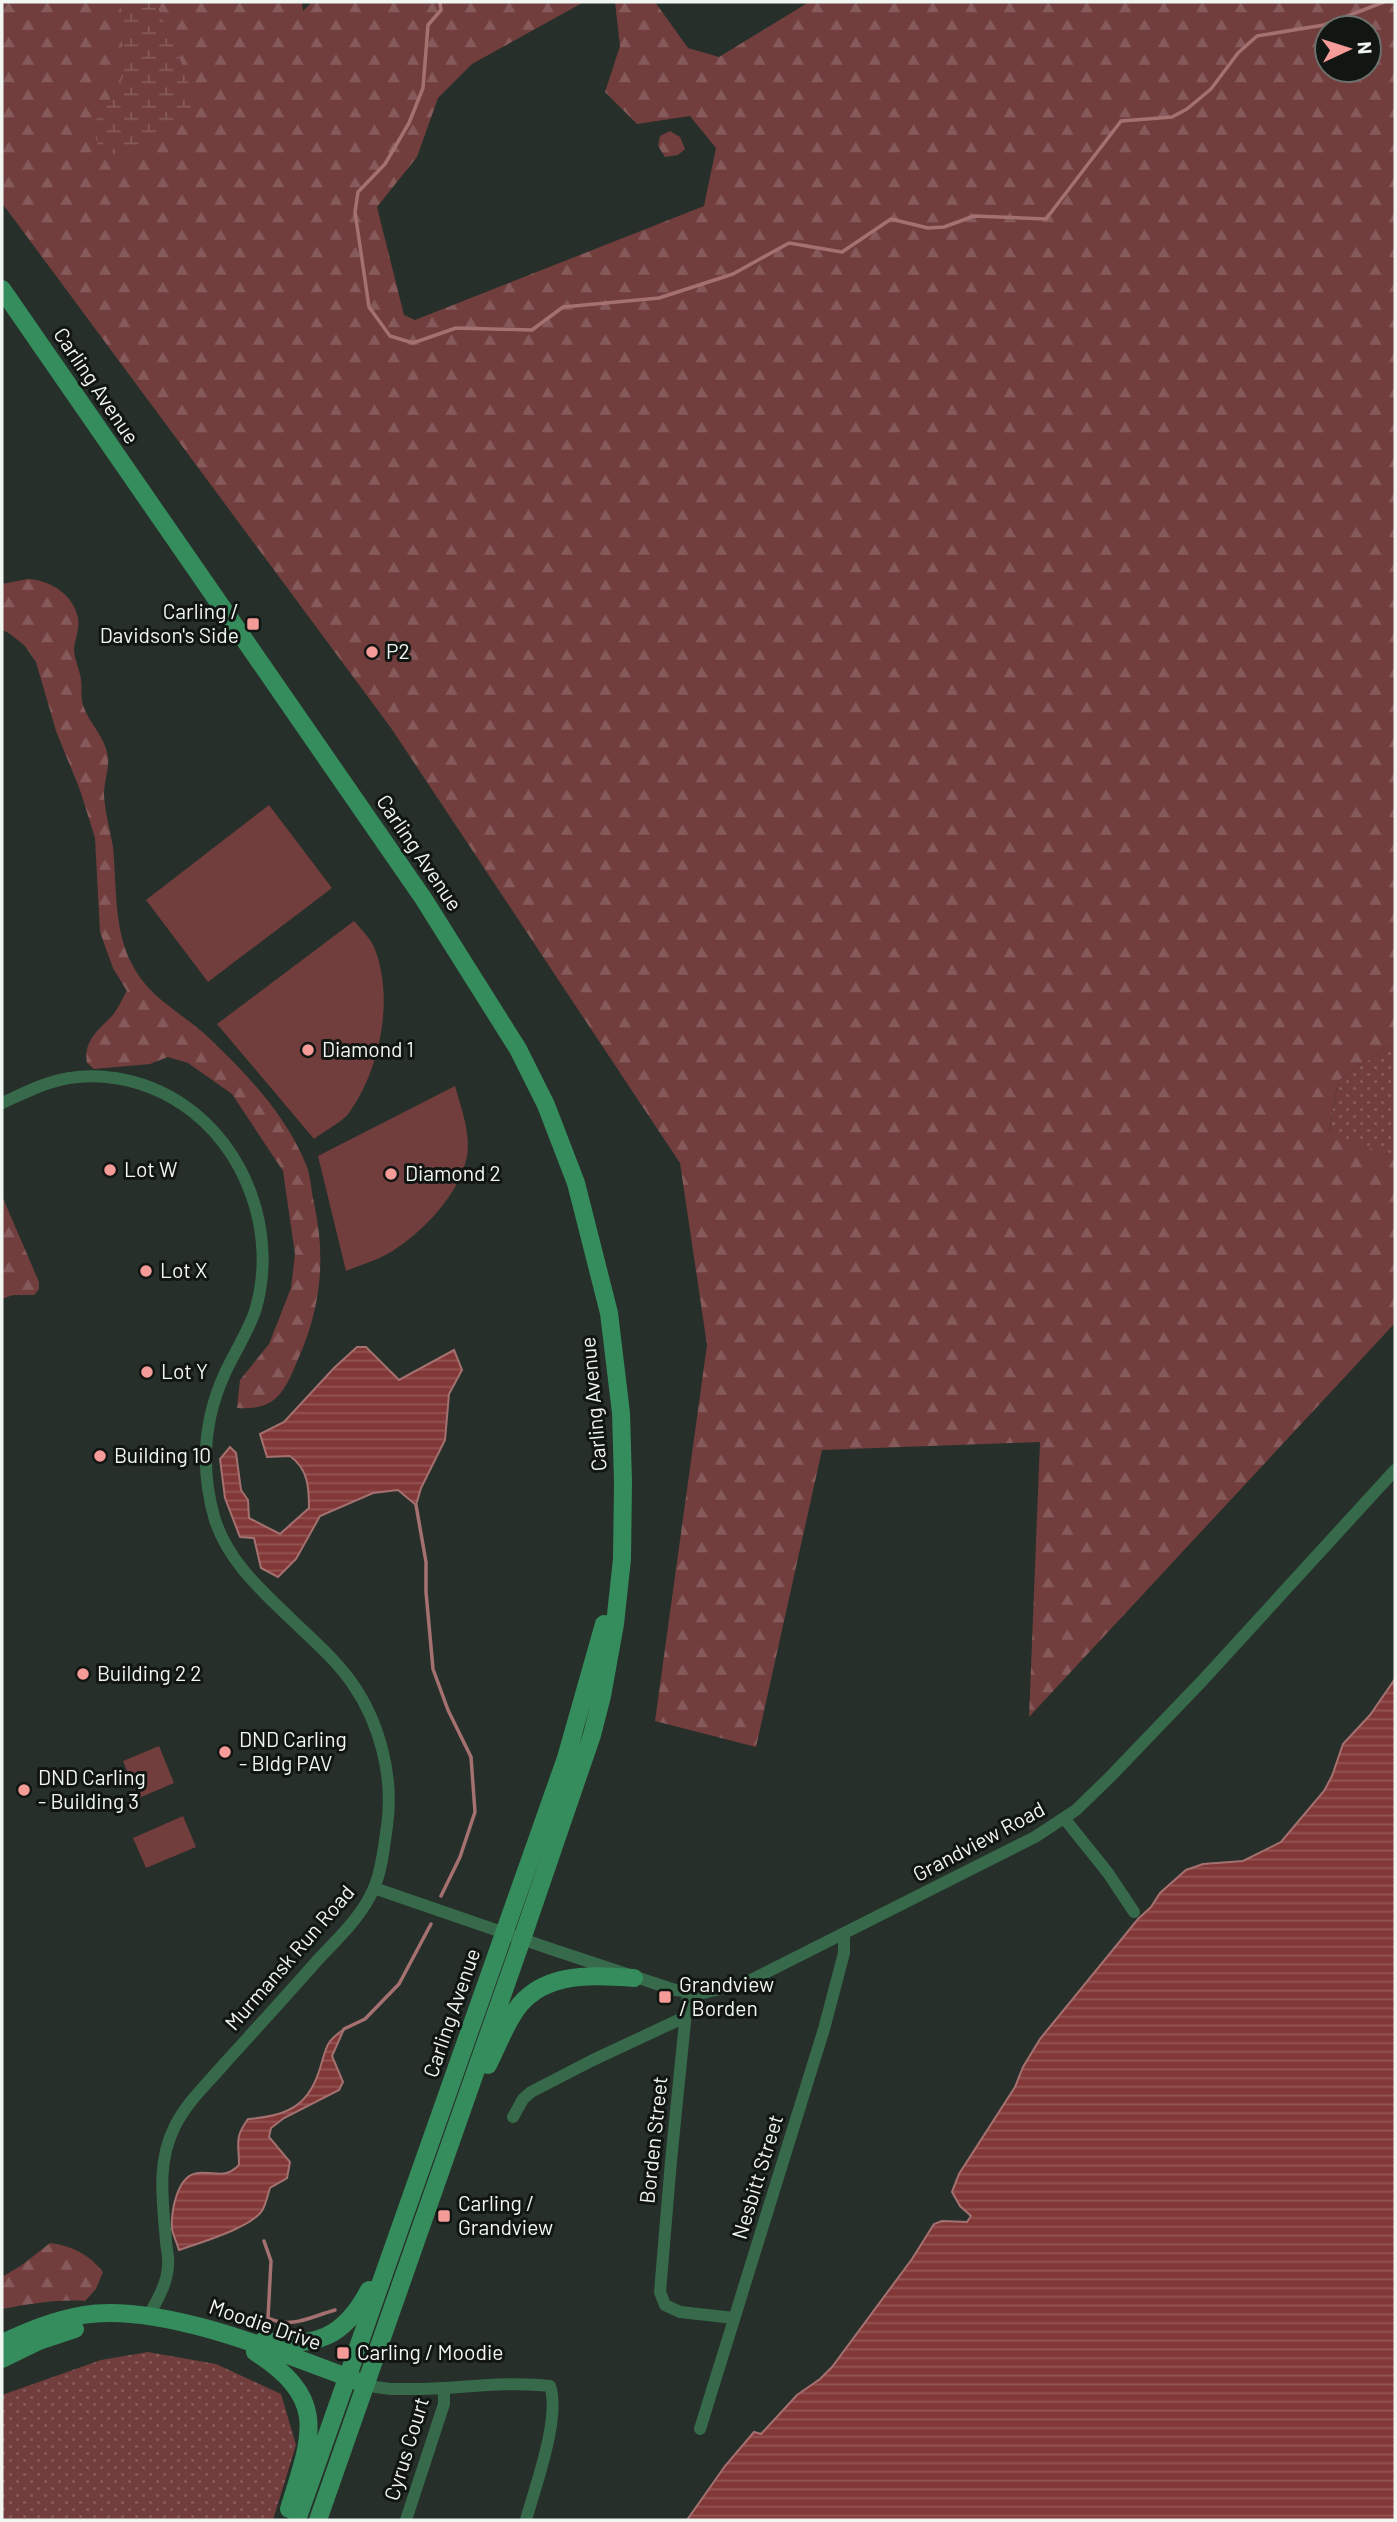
<svg xmlns="http://www.w3.org/2000/svg" width="1397" height="2522" font-family="Barlow,sans-serif">
  <defs>
    <pattern id="grass-dots" width="8" height="8" patternUnits="userSpaceOnUse" patternTransform="scale(1.75)"><rect width="8" height="8" fill="#713e3d"/><path d="M2 2h.1M6 6h.1" fill="none" stroke="#865a5a" stroke-width="1.8" stroke-linecap="round"/></pattern>
    <pattern id="forest-firs" width="22" height="20" patternUnits="userSpaceOnUse" patternTransform="scale(1.75)"><rect width="22" height="20" fill="#713e3d"/><path d="M5 1l3.5 6h-7zM16 11l3.5 6h-7z" fill="#865a5a"/></pattern>
    <pattern id="wetland-marsh" width="20" height="14" patternUnits="userSpaceOnUse" patternTransform="scale(1.75)"><rect width="20" height="14" fill="#713e3d"/><path d="M1 5h8M5 5V1M11 12h8M15 12V8" fill="none" stroke="#865a5a"/></pattern>
    <pattern id="water-rules" width="6" height="5" patternUnits="userSpaceOnUse" patternTransform="scale(1.75)"><rect width="6" height="5" fill="#833838"/><path d="M0 2.5h6" fill="none" stroke="#955555"/></pattern>
  </defs>
  <rect width="100%" height="100%" fill="#262f29"/>
  <!-- grass -->
  <path fill="url(#grass-dots)" d="M1395 1042V1158L1329 1133 1338 1081Z
    M148 2352 216 2364 281 2394 296 2445 273 2520H2V2395L101 2360Z"/>
  <!-- forest -->
  <path fill="url(#forest-firs)" fill-rule="evenodd" d="M2 2H302L303 11 312 2H584L472 64 438 98 417 157 377 207 404 315 415 320 704 206 716 148 690 116 637 124 605 92 620 46 615 2H655L688 48 719 57 809 2H1395V1042L1338 1081 1329 1132 1395 1158V1323L1029 1717 1040 1442 822 1450 756 1747 655 1721 707 1345 680 1163 391 728 2 203ZM1327 28H1369V70H1327Z
    M670 131 680 137 685 149 678 155 665 157 658 146 660 136Z
    M28 579C50 580 73 594 78 618 80 629 75 639 74 649 74 659 80 670 81 680 82 687 81 694 82 701 86 721 106 736 108 758 109 770 104 782 104 795 105 812 110 830 113 847 117 886 113 930 133 966 150 999 183 1013 209 1038 247 1074 287 1116 307 1167 311 1178 311 1191 314 1203 326 1257 321 1307 299 1357 285 1390 278 1411 237 1408L240 1380 269 1344 291 1288 295 1254 283 1171 232 1094 188 1063 168 1057 150 1064 94 1069 87 1063C83 1042 98 1030 112 1016 118 1009 122 999 127 991L113 968 100 932 95 838 80 790 56 731 36 662 25 646 9 633 2 630V584Z
    M2 1196 39 1282V1289L34 1295H13L2 1299Z
    M50 2243C72 2246 89 2254 103 2272L96 2289 85 2301C57 2299 29 2304 2 2309V2277L22 2265Z"/>
  <!-- wetland -->
  <path fill="url(#wetland-marsh)" d="M121 2H157C162 31 210 96 183 123 178 128 169 131 164 134 135 148 138 154 104 154L100 150 91 125 102 113 123 77Z"/>
  <!-- garden -->
  <path fill="#713e3d" d="M269 805 332 888 208 982 146 900Z
    M354 921C361 929 370 938 374 947 395 997 380 1070 349 1113 341 1123 324 1131 314 1139L217 1024Z
    M455 1086C461 1108 471 1133 467 1156 460 1194 423 1232 391 1252 378 1260 360 1265 346 1271L318 1156Z
    M159 1746 174 1783 139 1798 123 1761Z
    M183 1816 196 1847 146 1868 133 1838Z"/>
  <!-- water -->
  <path fill="url(#water-rules)" stroke="#a47170" stroke-width="2" d="M357 1347H366L399 1380 454 1350 462 1370 449 1394 445 1440 421 1488 416 1505 398 1490 373 1493 320 1516 296 1559 278 1577 261 1568 254 1538 240 1537 225 1498 220 1459 230 1447 236 1453 241 1490 248 1500 249 1518 280 1534 309 1508C309 1487 308 1469 290 1456L267 1457 260 1434 284 1422 334 1368Z
    M1395 1679V2520H687L725 2466 754 2432 761 2434 797 2395 820 2379 832 2367 912 2259 934 2224 942 2221 967 2222 971 2216 960 2206 952 2192 959 2174 1015 2087 1023 2067 1040 2039 1138 1919 1151 1907 1160 1893 1186 1870 1203 1864 1243 1861 1281 1842 1324 1791 1332 1776 1343 1744 1370 1715Z
    M344 2029 332 2056 343 2082 339 2090 284 2118 271 2128 269 2137 290 2162 287 2178 270 2188C268 2194 266 2203 263 2209 254 2227 199 2243 179 2250 177 2243 173 2235 172 2229 171 2211 177 2175 198 2173 215 2171 224 2180 239 2165 239 2143 234 2138 248 2119 289 2116 310 2105 321 2065 327 2045 326 2042 344 2029Z"/>
  <g fill="none" stroke-linecap="round" stroke-linejoin="round">
    <!-- stream -->
    <path stroke="#a47170" stroke-width="3.5" d="M440 2 441 10 428 25 423 88 409 123 385 164 358 192 355 212 369 307 390 336 413 343 456 328 532 330 563 307 659 298 733 274 789 243 842 252 891 219 928 228 944 227 974 216 1046 219 1121 121 1172 117 1187 109 1211 89 1238 53 1257 36 1324 25 1384 2
      M416 1505 426 1562V1592L433 1669 448 1710 471 1757 475 1812 460 1857 441 1896
      M344 2029 365 2019 399 1984 431 1924
      M264 2241 271 2261 268 2318C292 2329 310 2317 335 2310"/>
    <!-- minor -->
    <path stroke="#376a4b" stroke-width="12" d="M2 1103C16 1097 31 1089 46 1084 91 1068 143 1078 182 1104 247 1147 277 1234 256 1308 249 1331 235 1351 225 1373 203 1421 200 1469 215 1520 229 1562 260 1589 291 1619 312 1639 335 1659 352 1683 380 1723 394 1777 387 1826 384 1846 382 1870 374 1888 362 1917 335 1941 315 1963 285 1997 255 2030 224 2064 207 2084 187 2102 175 2126 156 2163 163 2202 166 2242 167 2250 169 2259 168 2266 167 2285 156 2302 148 2317
      M1064 1818 1108 1873 1134 1912
      M374 1888 551 1949 675 1990 703 1993 743 1984 1035 1837 1076 1810 1111 1776 1203 1680 1395 1470
      M688 1992 671 2161 660 2292 665 2305 680 2312 734 2318
      M513 2117 523 2099 531 2092 593 2060 685 2017
      M366 2385C384 2390 401 2389 420 2389 463 2388 507 2381 550 2386 561 2417 535 2487 526 2520
      M700 2429 824 2029 844 1953V1935
      M406 2520 444 2404V2388"/>
    <!-- secondary -->
    <path stroke="#358c5c" stroke-width="18" d="M2 289 423 898 518 1049 546 1105 576 1183 609 1313 621 1413 623 1482 622 1559 615 1624 602 1696 592 1735 522 1939 318 2520
      M488 2065C496 2049 503 2031 512 2016 538 1971 589 1975 634 1978
      M263 2341C315 2348 344 2338 369 2290
      M2 2343C28 2331 54 2320 83 2315 161 2302 282 2353 357 2381
      M255 2352C330 2400 311 2436 289 2509
      M2 2359 39 2341 75 2329
      M297 2520 566 1758 604 1624"/>
  </g>
  <!-- markers -->
  <g fill="#f59b98" stroke="#121613" stroke-width="2.5">
    <rect x="246" y="617" width="14" height="14" rx="3.5"/>
    <circle cx="372" cy="652" r="7"/>
    <circle cx="308" cy="1050" r="7"/>
    <circle cx="110" cy="1170" r="7"/>
    <circle cx="391" cy="1174" r="7"/>
    <circle cx="146" cy="1271" r="7"/>
    <circle cx="147" cy="1372" r="7"/>
    <circle cx="100" cy="1456" r="7"/>
    <circle cx="83" cy="1674" r="7"/>
    <circle cx="225" cy="1752" r="7"/>
    <circle cx="24" cy="1790" r="7"/>
    <rect x="658" y="1990" width="14" height="14" rx="3.5"/>
    <rect x="437" y="2209" width="14" height="14" rx="3.5"/>
    <rect x="336" y="2346" width="14" height="14" rx="3.5"/>
  </g>
  <g text-anchor="middle" stroke-width="6" stroke-linejoin="round" paint-order="stroke">
    <!-- street labels -->
    <g font-size="21" fill="#f0f6f2" stroke="#121613">
      <text transform="translate(96 386) rotate(56)" y="7">Carling Avenue</text>
      <text transform="translate(419 853) rotate(56)" y="7">Carling Avenue</text>
      <text transform="translate(594 1404) rotate(-95)" y="7">Carling Avenue</text>
      <text transform="translate(979 1842) rotate(-28)" y="7">Grandview Road</text>
      <text transform="translate(290 1958) rotate(-49)" y="7">Murmansk Run Road</text>
      <text transform="translate(452 2013) rotate(-71)" y="7">Carling Avenue</text>
      <text transform="translate(654 2140) rotate(-84)" y="7">Borden Street</text>
      <text transform="translate(758 2177) rotate(-73)" y="7">Nesbitt Street</text>
      <text transform="translate(265 2325) rotate(19)" y="7">Moodie Drive</text>
      <text transform="translate(407 2449) rotate(-73)" y="7">Cyrus Court</text>
    </g>
    <!-- poi labels -->
    <g font-size="21" fill="#f0f6f2" stroke="#121613" text-anchor="start">
      <text x="239" y="619" text-anchor="end">Carling /<tspan x="239" dy="24">Davidson's Side</tspan></text>
      <text x="386" y="659">P2</text>
      <text x="322" y="1057">Diamond 1</text>
      <text x="124" y="1177">Lot W</text>
      <text x="405" y="1181">Diamond 2</text>
      <text x="160" y="1278">Lot X</text>
      <text x="161" y="1379">Lot Y</text>
      <text x="114" y="1463">Building 10</text>
      <text x="97" y="1681">Building 2 2</text>
      <text x="239" y="1747">DND Carling<tspan x="239" dy="24">- Bldg PAV</tspan></text>
      <text x="38" y="1785">DND Carling<tspan x="38" dy="24">- Building 3</tspan></text>
      <text x="679" y="1992">Grandview<tspan x="679" dy="24">/ Borden</tspan></text>
      <text x="458" y="2211">Carling /<tspan x="458" dy="24">Grandview</tspan></text>
      <text x="357" y="2360">Carling / Moodie</text>
    </g>
  </g>
  <!-- border -->
  <rect width="1397" height="2522" fill="none" stroke="#f0f6f2" stroke-width="7"/>
  <!-- north arrow -->
  <g transform="translate(1348 49) rotate(86)"><circle r="33" fill="#121613" stroke="#6b706c" stroke-width="2"/>
  <path d="M0-5L12 26L0 18L-12 26Z" fill="#f59b98"/>
  <text y="-10" font-size="19" font-weight="bold" text-anchor="middle" fill="#f0f6f2">N</text>
  </g>
</svg>
